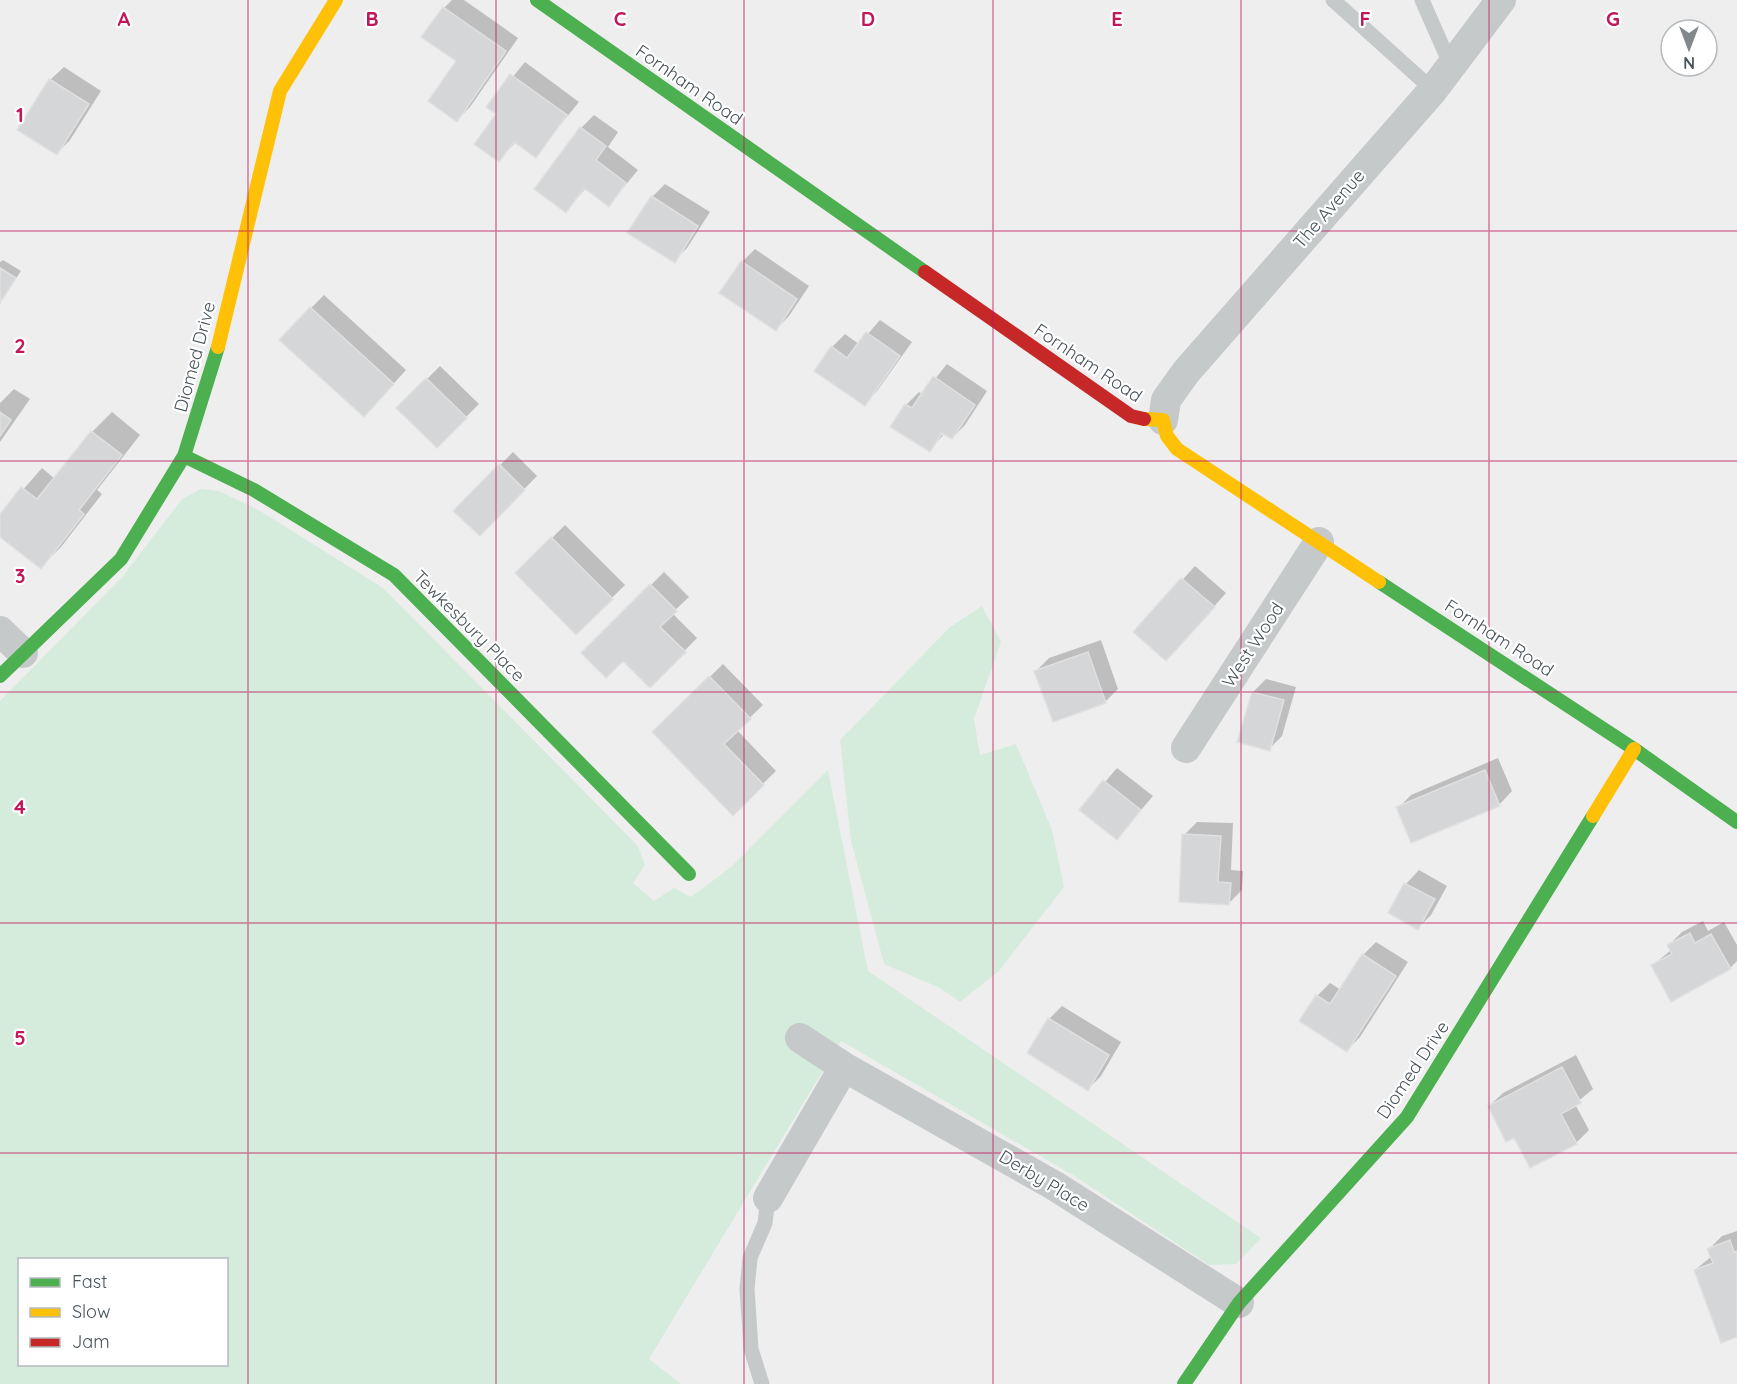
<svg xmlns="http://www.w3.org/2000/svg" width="1737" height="1384" font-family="Quicksand,sans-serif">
  <rect width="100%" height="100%" fill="#efeeee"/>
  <!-- green -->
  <path fill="#d5ecdc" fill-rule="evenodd" d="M201 489 219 491 262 512 383 588 638 846 645 865 633 883 654 901 674 888 691 897 731 867 828 770 868 971 1261 1238 1236 1264 1209 1265 1073 1175 841 1041 649 1359 681 1384H0V701L123 576 182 499ZM20 1260H226V1364H20Z
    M982 606 1001 642 974 719 980 755 1016 744 1052 830 1064 887 999 971 960 1002 940 988 884 964 851 841 840 740 950 627Z"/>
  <!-- shadow -->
  <path fill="#0003" d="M452 0H464L518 38 470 107 457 120 458 61 444 8Z
    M525 62 579 102 535 156 516 142 499 160 498 114 488 107Z
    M64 67 101 91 70 140 57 153 50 80Z
    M594 115 618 132 608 147 638 170 609 205 586 188 566 211 581 128Z
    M665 184 710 212 687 248 674 261 652 197Z
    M755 249 809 286 789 316 776 329 742 262Z
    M3 260 21 271 0 302V262Z
    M324 295 406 370 377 402 311 308Z
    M880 320 912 342 877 391 864 404 832 347 845 334 859 344Z
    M947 364 987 391 965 425 952 438 945 433 930 450 892 426 906 405 919 392 923 394Z
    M440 366 479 404 437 446 398 408Z
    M14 389 30 399 0 442V403Z
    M112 412 140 435 97 490 102 494 61 547 41 567 0 535V516L42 468 55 479 92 432Z
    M513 452 537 476 480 534 455 511Z
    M565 525 625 585 576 633 517 573Z
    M1195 566 1226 593 1179 646 1135 632Z
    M664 572 689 597 672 613 697 638 650 686 623 659 583 653Z
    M1101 640 1118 689 1105 702 1036 671 1049 658Z
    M723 664 763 705 737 730 776 771 733 813 654 732Z
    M1266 679 1296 687 1282 736 1269 749 1253 692Z
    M1498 758 1512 791 1499 805 1398 808 1411 795Z
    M1117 768 1153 796 1117 838 1081 810Z
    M1197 822 1233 823 1231 870 1243 871 1242 890 1229 903 1184 835Z
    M1419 870 1447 886 1431 915 1418 928 1390 913 1406 884Z
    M1703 921 1708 931 1724 922 1737 945V961L1730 968 1653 965 1671 950 1669 945 1682 932Z
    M1376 942 1408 962 1360 1037 1347 1050 1317 996 1330 983 1341 990 1363 955Z
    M1062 1006 1121 1042 1101 1076 1088 1089 1049 1019Z
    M1576 1055 1593 1089 1575 1104 1589 1130 1576 1143 1515 1136 1489 1106 1503 1093Z
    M1737 1231V1336L1695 1270 1712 1256 1709 1249 1722 1236Z"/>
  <!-- building -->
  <path fill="#d5d6d7" stroke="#e0e0e1" stroke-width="1.5" d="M443 7 506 51 457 122 428 101 456 61 421 37Z
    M510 74 567 115 536 158 514 142 499 162 474 144 496 114 486 107Z
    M49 79 89 104 57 155 17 130Z
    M580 127 606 146 596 160 626 183 609 207 584 188 566 213 534 189Z
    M651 196 698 226 675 263 627 233Z
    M741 261 797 299 776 331 719 293Z
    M0 268 16 278 0 303Z
    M310 307 394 384 364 417 279 340Z
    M866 332 900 356 865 406 814 371 831 346 847 358Z
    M933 376 975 405 952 439 942 433 930 452 890 427 905 404 912 408Z
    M426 378 467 418 437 448 396 408Z
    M0 412 11 420 0 436Z
    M91 431 122 455 79 510 84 514 41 569 0 537V514L21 487 37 499Z
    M499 464 525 490 480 536 453 511Z
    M551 537 613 599 576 635 515 573Z
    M1181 578 1215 607 1166 661 1133 632Z
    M650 584 677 611 660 627 686 652 650 688 623 661 606 678 581 653Z
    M1088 652 1106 703 1053 722 1034 671Z
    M709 676 751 719 724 744 764 785 733 816 652 732Z
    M1252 692 1284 700 1270 751 1237 742Z
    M1485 770 1500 806 1411 843 1396 807Z
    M1103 780 1141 810 1117 840 1079 810Z
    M1182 834 1221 836 1218 882 1231 883 1229 905 1179 902Z
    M1404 883 1435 899 1418 930 1388 913Z
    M1690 933 1695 943 1711 934 1731 969 1671 1002 1651 965 1672 954 1667 945Z
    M1362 954 1396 976 1347 1052 1299 1021 1316 995 1330 1004Z
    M1048 1018 1109 1055 1088 1091 1027 1053Z
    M1562 1067 1581 1103 1561 1114 1577 1144 1530 1168 1514 1138 1506 1142 1488 1106Z
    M1730 1240 1734 1252 1737 1251V1337L1721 1343 1694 1270 1713 1263 1707 1249Z"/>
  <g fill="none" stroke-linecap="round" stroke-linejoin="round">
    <!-- lane -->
    <path stroke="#c6c9ca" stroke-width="15" d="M1333 0 1433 90
      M1422 0 1451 66
      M762 1384 751 1349 747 1289 750 1258 765 1223 768 1198"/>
    <!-- street -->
    <path stroke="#c6c9ca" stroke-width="30" d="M1163 420 1166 400 1186 372 1433 90 1501 0
      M0 631 23 653
      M1186 748 1319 542
      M800 1038 844 1067
      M768 1198 844 1067 1055 1186 1239 1303"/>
    <!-- fast -->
    <path stroke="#4caf50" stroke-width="14" d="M537 0 925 272
      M184 456 254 490 394 575 689 874
      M1379 582 1634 749 1737 822
      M0 676 121 559 184 456 218 347
      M1184 1384 1239 1303 1407 1117 1593 816"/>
    <!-- slow -->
    <path stroke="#ffc107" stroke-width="14" d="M218 347 280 91 336 0
      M1144 419 1163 420 1167 436 1177 449 1379 582
      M1593 816 1634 749"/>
    <!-- jam -->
    <path stroke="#c62828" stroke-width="14" d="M925 272 1131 416 1144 419"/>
  </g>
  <!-- grid -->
  <path fill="none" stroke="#c2185b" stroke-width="1.5" stroke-opacity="0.55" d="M248 0V1384M496 0V1384M744 0V1384M993 0V1384M1241 0V1384M1489 0V1384M0 231H1737M0 461H1737M0 692H1737M0 923H1737M0 1153H1737"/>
  <g text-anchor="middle" stroke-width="4.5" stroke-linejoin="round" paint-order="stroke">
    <!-- street labels -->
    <g font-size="18" fill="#475259" stroke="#fff">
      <text transform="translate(689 85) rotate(35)" y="6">Fornham Road</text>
      <text transform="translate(1329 209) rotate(-49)" y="6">The Avenue</text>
      <text transform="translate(195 357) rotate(-75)" y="6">Diomed Drive</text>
      <text transform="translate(1088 363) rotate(34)" y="6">Fornham Road</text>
      <text transform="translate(469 626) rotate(45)" y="6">Tewkesbury Place</text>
      <text transform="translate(1499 638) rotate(33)" y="6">Fornham Road</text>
      <text transform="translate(1253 645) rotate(-57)" y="6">West Wood</text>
      <text transform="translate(1413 1070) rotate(-56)" y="6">Diomed Drive</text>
      <text transform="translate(1044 1181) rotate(31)" y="6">Derby Place</text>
    </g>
  </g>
  <g font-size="20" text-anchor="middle" font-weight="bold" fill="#c2185b" stroke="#fff" stroke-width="4.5" stroke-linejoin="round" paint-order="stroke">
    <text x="124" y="26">A</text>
    <text x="372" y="26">B</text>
    <text x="620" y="26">C</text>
    <text x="868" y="26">D</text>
    <text x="1117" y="26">E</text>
    <text x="1365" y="26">F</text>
    <text x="1613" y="26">G</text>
    <text x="20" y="122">1</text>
    <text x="20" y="353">2</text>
    <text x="20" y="583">3</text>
    <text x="20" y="814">4</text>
    <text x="20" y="1045">5</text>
  </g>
  <!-- legend -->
  <rect x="18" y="1258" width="210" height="108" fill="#ffffff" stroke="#b5babd" stroke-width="1.5"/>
  <rect x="30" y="1278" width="30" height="9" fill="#4caf50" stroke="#b5babd" stroke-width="1.5"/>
  <text x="72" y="1288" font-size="18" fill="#475259">Fast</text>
  <rect x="30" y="1308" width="30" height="9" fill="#ffc107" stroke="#b5babd" stroke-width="1.5"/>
  <text x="72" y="1318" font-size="18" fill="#475259">Slow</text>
  <rect x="30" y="1338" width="30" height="9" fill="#c62828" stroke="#b5babd" stroke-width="1.5"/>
  <text x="72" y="1348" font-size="18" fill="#475259">Jam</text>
  <!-- north arrow -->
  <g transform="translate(1689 48) rotate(180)"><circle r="28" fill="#ffffff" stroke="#b5babd" stroke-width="1.5"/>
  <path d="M0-4.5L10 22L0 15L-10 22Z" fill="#82898d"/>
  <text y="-9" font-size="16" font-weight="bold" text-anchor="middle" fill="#475259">N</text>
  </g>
</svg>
